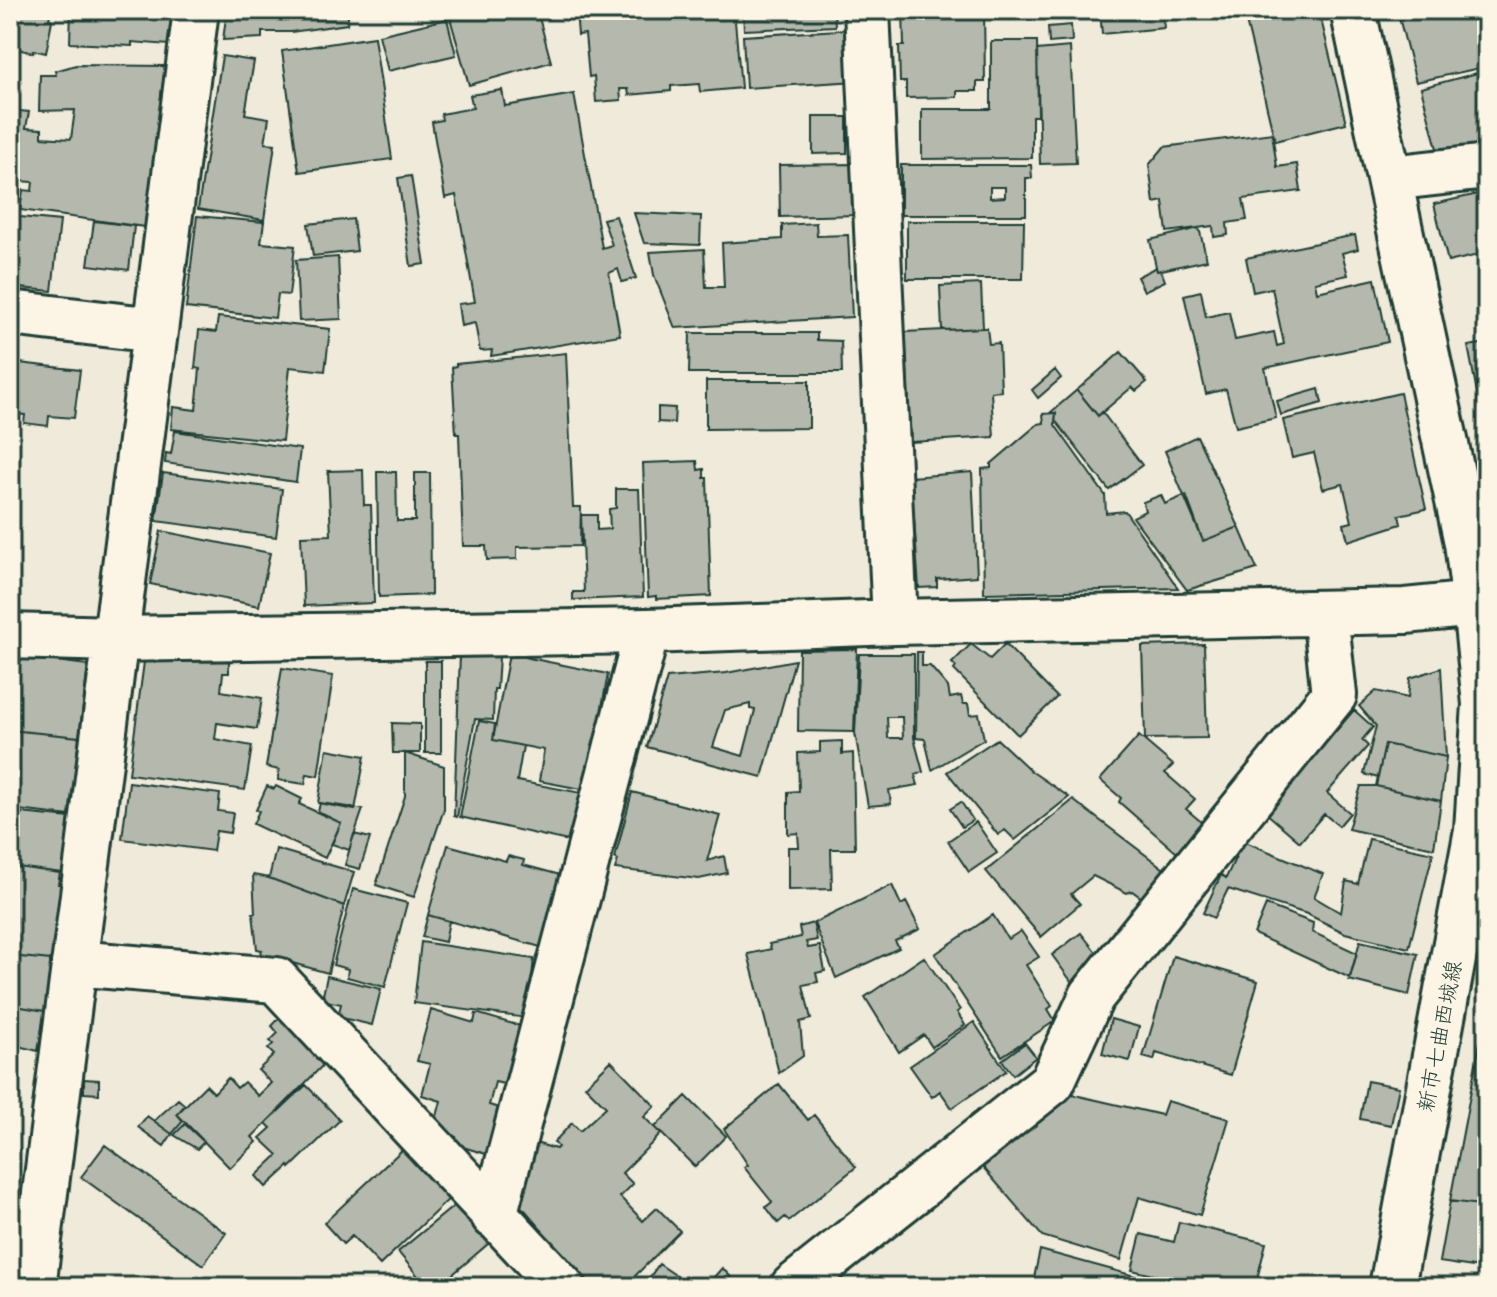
<svg xmlns="http://www.w3.org/2000/svg" width="1497" height="1297" font-family="'Balsamiq Sans','Klee One',sans-serif">
  <rect width="100%" height="100%" fill="#efeada"/>
  <filter id="ink" filterUnits="userSpaceOnUse"><feTurbulence type="fractalNoise" baseFrequency=".0125" numOctaves="2"/><feDisplacementMap in="SourceGraphic" scale="16" xChannelSelector="R" yChannelSelector="G"/><feConvolveMatrix kernelMatrix="1 2 1 2 8 2 1 2 1" color-interpolation-filters="sRGB"/></filter>
  <g filter="url(#ink)">
    <!-- building -->
    <path fill="#b5b9ad" stroke="#1f3d34" stroke-width="2" fill-rule="evenodd" d="M10 10H51L49 19 52 20 46 53 33 50V53L10 47Z
      M71 10H172L169 45 132 42V46L70 43Z
      M227 10H349L347 24 291 32H262V38L223 40Z
      M480 10H537L551 62 469 85 450 18Z
      M576 10H734L741 88 700 92 699 84 671 86V91L629 95 628 89H620L621 100 596 102 594 76 589 77 585 34 578 35Z
      M743 10H834L835 26 744 30Z
      M903 10H984L985 82H977V91H957V97L906 98V82H900L899 46H904Z
      M1100 10H1162L1164 28 1102 34Z
      M1397 10H1471L1484 67 1416 82Z
      M1475 10H1487V64Z
      M1319 11 1346 123 1275 141 1246 21Z
      M447 19 456 55 388 71 379 35Z
      M1071 25 1072 41 1049 43 1048 27Z
      M855 29 857 81 746 88 743 36Z
      M374 37 392 159 299 172 282 51Z
      M991 41H1037L1038 116H1032V158L922 159V109H991Z
      M1070 47 1076 163 1040 164 1037 50Z
      M222 56 254 61 245 114 269 118 265 143 275 144 264 220 198 209Z
      M76 65 165 66 145 227 20 210 23 190 32 191 33 182 20 181 17 194 10 193V110L29 112 26 128 42 129V137L71 139 75 110 39 111 40 75H56L55 71Z
      M1481 72 1482 76 1487 75V143L1439 156 1421 88Z
      M502 90 505 106 574 94 602 248 612 245 603 219 616 216 636 278 622 282 618 269 609 273 620 335 491 356 492 350 480 351 475 323 461 326 458 304 475 302 456 195 445 198 432 122 442 120 441 114 473 108 470 95Z
      M813 117H847V153L813 154Z
      M1272 133 1277 167 1297 164 1301 191 1243 199 1247 220 1227 223 1228 235 1214 237 1213 226 1167 232 1163 201 1154 203 1149 165 1164 147Z
      M856 164 857 215 780 217 779 165Z
      M901 165H1031L1032 178H1026V215H901ZM990 187H1005V197L990 198Z
      M411 176 425 264 411 266 398 178Z
      M1487 192V253L1448 262 1434 204Z
      M634 213 701 216 700 245 644 243Z
      M10 216 60 221 52 291 10 287Z
      M197 216 264 222 261 243 295 246 289 295 278 294 275 318 186 308Z
      M353 219 357 251 313 256 308 224Z
      M94 221 134 226 129 270 88 265Z
      M907 221H1024L1023 279H907Z
      M816 223 817 236 848 235 852 317 675 328 654 275 650 252 704 249 706 287H724L722 243 782 239V225Z
      M1199 228 1207 260 1157 271 1150 240Z
      M1355 235 1358 249 1342 253 1348 275 1315 282 1317 292 1375 279 1388 342 1265 368 1276 418 1236 427 1226 389 1206 394 1184 295 1201 291 1206 317 1229 312 1235 340 1274 332 1277 346 1284 344 1272 288 1253 292 1246 258Z
      M338 257 341 319 299 321 296 260Z
      M1156 267 1157 271 1161 270 1165 281 1144 291 1137 277Z
      M981 284 983 328 942 330 940 286Z
      M218 317 330 329 325 371 290 367 282 441 171 429 173 407 196 410 200 369 195 368 199 330 216 332Z
      M983 328H987L989 344 999 343 1001 391 991 392 994 437 911 442 905 332Z
      M690 333H817V340L841 341 842 373H689Z
      M1487 343V444L1468 346Z
      M1121 352 1147 382 1136 391 1132 387 1098 416 1077 390Z
      M566 353 573 507H581L580 546 517 547V559L487 560 486 546H463L459 434H456L452 367 456 366V364Z
      M19 363 80 370 74 418 49 416 48 426 24 423 25 415 14 414Z
      M1055 370 1061 378 1038 398 1032 390Z
      M706 381H809V428L706 429Z
      M1319 389 1322 403 1281 415 1277 401Z
      M1077 390 1098 416 1102 412 1142 465 1109 490 1055 420 1056 413H1050Z
      M1400 393 1426 509 1399 515 1401 524 1348 541 1344 524 1352 522 1343 484 1323 489 1314 453 1292 458 1283 420Z
      M658 407 675 408 674 423 658 422Z
      M1056 413 1055 425 1105 495 1106 513 1125 511 1178 588 984 593 982 469 991 468V464L1038 424 1044 423 1043 414Z
      M175 431 300 449 296 482 165 463 166 453 171 454Z
      M1197 436 1239 527 1203 541 1165 451Z
      M697 461 698 470 704 469V478H707L711 596 656 599V596L648 597 643 463Z
      M363 470 364 505H371L374 603 304 606 301 536 331 535 328 471Z
      M377 472H396L397 521H415V473H430L431 595 379 597Z
      M972 472 977 576 937 579V587L919 588 911 477Z
      M163 473 282 489 276 537 156 521Z
      M616 489H639L643 597 573 600V592H584L581 515H597V530L610 529 609 509 616 508Z
      M1161 495 1165 504 1186 495 1203 541 1239 527 1257 569 1187 590 1133 517 1145 511 1143 502Z
      M161 531 270 553 259 606 150 584Z
      M971 644 990 659 1005 644 1057 697 1018 735 954 670 956 667 952 663Z
      M1204 644 1207 738 1145 739 1142 646Z
      M857 649 854 732 798 731 799 650Z
      M917 652H922V666H930L948 687 950 698 961 696 963 704H968L970 715 979 714 984 739 932 770 925 739 916 738Z
      M460 654 499 656 497 689H494L493 720 475 719 457 817 454 816Z
      M509 654 608 674 587 790 539 781 544 750 493 740Z
      M859 654H914V738L923 772 915 775 918 785 889 790 891 804 868 806 855 733ZM887 717H902L903 738H888Z
      M14 656 88 665 79 737 10 730V670H12Z
      M795 660 762 777 647 747 667 678 726 673ZM750 704V709L755 710 743 756 713 747 725 710Z
      M229 661V673H223L221 691 262 698 257 729 217 723 215 739 252 746 245 790 129 774 144 662Z
      M425 661H441V753H425Z
      M282 668 333 676 318 776 307 774 305 784 278 780 279 770 266 767Z
      M1441 668 1446 757 1385 744 1378 778 1364 774 1376 726 1359 706 1376 691 1408 698 1410 678Z
      M1354 710 1373 727 1362 740 1368 746 1327 793 1350 813 1339 826 1324 814 1300 842 1266 813Z
      M479 721 495 724 493 740 523 746 517 781 587 794 577 843 460 817Z
      M392 723 420 724V753H393Z
      M10 730 79 737 70 816 10 809Z
      M1139 736 1173 765 1165 773 1195 799 1186 809 1205 825 1186 861 1119 802 1121 798 1100 780Z
      M997 739 1031 771 1069 797 1015 840 1005 830 998 835 947 772Z
      M842 741V754L853 753 855 849H831L832 889 788 890V847H799L798 833 788 834V792L799 791 798 753 820 752V742Z
      M1385 744 1446 757 1441 801 1376 786Z
      M327 749 365 756 355 810 318 803Z
      M405 753 444 766V809L414 897 376 885 405 796Z
      M129 782 220 794 218 811 233 813 230 833 216 831 213 851 122 839Z
      M267 786 274 789 276 786 302 799 299 804 341 823 325 858 253 824 259 811 256 810Z
      M1361 786H1376L1441 801 1434 848 1348 829Z
      M632 792 720 815 707 861 724 856 727 873 699 879 615 869 618 860 615 858Z
      M1073 800 1176 878 1153 906 1132 891 1127 893 1093 876 1071 894 1080 904 1041 937 986 871Z
      M961 802 973 820 962 827 950 809Z
      M320 803 363 809 349 850 332 844 341 823 318 812Z
      M10 812 71 818 62 873 10 866Z
      M976 822 997 853 969 872 948 841Z
      M354 834 370 838 360 869 345 865Z
      M1369 839 1433 853 1409 948 1345 933 1307 914 1228 889 1214 918 1203 913 1221 875 1226 878 1243 841 1323 874 1314 897 1341 913 1346 881 1358 884Z
      M448 845 506 861 508 856 524 860 523 865 564 876 544 948 428 915Z
      M276 849 354 872 344 906 269 878Z
      M10 866 60 873 58 884H62L51 960 10 956Z
      M253 875 269 878 344 906 328 973 260 954 262 950 257 949 253 913H255Z
      M892 885 901 905 906 902 920 929 895 941 899 948 836 978 814 923Z
      M353 889 407 903 385 987 347 977 348 969 333 965Z
      M1266 905 1313 923 1312 932 1357 953 1350 978 1254 934Z
      M428 915 449 921 445 942 422 937Z
      M993 915 1008 939 1021 931 1039 957 1026 965 1052 1006 1048 1009 1055 1021 1002 1056 935 954Z
      M813 923 817 940 806 942 808 948 820 946 825 971 816 973 818 982 803 985 811 1019 800 1022 803 1056 779 1073 748 954 771 949 769 944 801 937 799 927Z
      M1081 933 1107 966 1077 989 1052 955Z
      M1360 941 1418 954 1409 995 1349 980Z
      M421 942 534 959 527 1018 414 1003Z
      M10 956 51 960 45 1011 10 1005Z
      M1173 956 1258 981 1231 1075 1156 1053 1154 1060 1143 1057Z
      M924 957 960 1010 957 1012 965 1025 932 1047 924 1035 899 1052 865 997Z
      M327 976 381 989 372 1025 338 1017 341 1004 322 1000Z
      M10 1005 45 1011 38 1051 10 1044Z
      M431 1010 474 1023 476 1013 520 1026 504 1084 495 1082 489 1105 499 1108 486 1154 453 1144 456 1137 442 1133 444 1126 435 1124 441 1101 422 1095 430 1064 417 1061Z
      M282 1015 327 1061 252 1137 257 1142 230 1168 177 1114 206 1085 214 1093 228 1078 237 1088 244 1082 258 1096 271 1083 258 1070 274 1055 268 1049 273 1044 270 1041 278 1033 272 1026Z
      M1111 1019 1139 1027 1130 1061 1102 1054Z
      M974 1022 1006 1071 952 1108 940 1091 932 1097 910 1066Z
      M1480 1042 1487 1043V1206L1450 1201Z
      M1025 1043 1036 1057 1013 1075 1002 1060Z
      M611 1061 655 1106 644 1117 661 1134 622 1173 633 1184 620 1197 643 1221 657 1208 680 1231 624 1287H618L614 1282 608 1287H594L537 1227 538 1225 525 1210 513 1201 532 1142 556 1149 558 1147 554 1142 572 1123 580 1131 606 1107 585 1086Z
      M84 1079 99 1080V1094L84 1093Z
      M1367 1081 1399 1087 1391 1125 1360 1119Z
      M779 1084 808 1120 814 1115 856 1167 789 1221 785 1217 778 1223 766 1207 772 1202 744 1167 748 1165 724 1129Z
      M306 1085 340 1120 290 1168 289 1166 266 1187 256 1176 278 1155 260 1138 271 1128 266 1123Z
      M1066 1093 1162 1115 1167 1101 1229 1119 1200 1215 1139 1197 1121 1260 1042 1236 982 1166Z
      M686 1096 726 1136 695 1167 655 1127Z
      M178 1099 185 1105 177 1114 183 1121 172 1134 154 1121Z
      M147 1116 172 1134 164 1146 138 1127Z
      M185 1124 204 1142 197 1149 174 1135Z
      M105 1145 226 1233 203 1265 81 1177Z
      M403 1149 437 1185 453 1195 380 1265 352 1236 343 1244 324 1223Z
      M1450 1201 1487 1206V1269L1439 1262Z
      M455 1205 459 1210 464 1206 485 1231 482 1234 489 1243 438 1287H427L398 1252Z
      M1179 1222 1266 1243 1255 1287H1205L1132 1270 1141 1234 1174 1242Z
      M1040 1250 1175 1287H1032Z
      M659 1264 693 1287H643Z
      M722 1268 733 1279 726 1287H708L706 1286Z"/>
    <g fill="none" stroke-linecap="round" stroke-linejoin="round">
      <defs>
        <path id="street" d="M867 10 895 622
          M1390 178 1487 167
          M10 313 155 330
          M10 636 115 639 647 631 895 622 1405 611 1475 604
          M74 963 276 980 562 1287
          M494 1216 647 631
          M33 1287 196 10
          M793 1287 1052 1082 1092 996 1334 695 1325 613"/>
        <path id="secondary" d="M1353 10 1467 543 1475 604"/>
        <path id="primary" d="M1392 1287 1477 830 1485 704 1475 604 1487 603"/>
      </defs>
      <!-- street casing -->
      <use href="#street" stroke="#1f3d34" stroke-width="50"/>
      <!-- secondary casing -->
      <use href="#secondary" stroke="#1f3d34" stroke-width="50"/>
      <!-- primary casing -->
      <use href="#primary" stroke="#1f3d34" stroke-width="50"/>
      <!-- street -->
      <use href="#street" stroke="#fcf5e5" stroke-width="44"/>
      <!-- secondary -->
      <use href="#secondary" stroke="#fcf5e5" stroke-width="44"/>
      <!-- primary -->
      <use href="#primary" stroke="#fcf5e5" stroke-width="44"/>
    </g>
  </g>
  <g text-anchor="middle" stroke-width="7" stroke-linejoin="round" paint-order="stroke">
    <!-- street labels -->
    <g font-size="22" fill="#1f3d34" stroke="#fcf5e5">
      <text transform="translate(1439 1036) rotate(-79)" y="8">新市七曲西城線</text>
    </g>
  </g>
  <!-- margin -->
  <rect width="1497" height="1297" fill="none" stroke="#fcf5e5" stroke-width="40"/>
  <rect x="20" y="20" width="1457" height="1257" fill="none" stroke="#1f3d34" stroke-width="3" filter="url(#ink)"/>
</svg>
